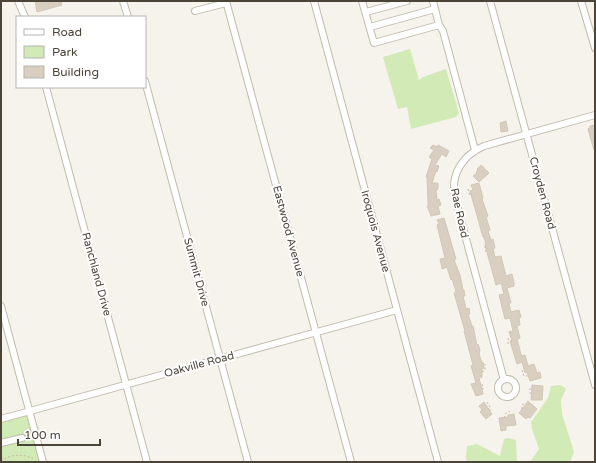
<svg xmlns="http://www.w3.org/2000/svg" width="596" height="463" font-family="'Varela Round',sans-serif">
  <rect width="100%" height="100%" fill="#f6f3ec"/>
  <!-- green -->
  <path fill="#d2eab5" d="M410 49 419 80 423 77 446 69 459 113 456 117 411 129 407 107 398 109 383 57Z
    M561 385 566 389 561 400 562 414 574 452 570 462H530L539 449 532 429 531 422 548 398 551 386Z
    M29 411 43 462H1V419Z
    M508 438 516 440 517 462H467L466 457 467 446 477 444 500 456 504 439Z"/>
  <!-- building -->
  <path fill="#d8cfc1" stroke="#d3c7b4" d="M35 1H61L62 5 37 12Z
    M506 121 508 131 501 132 500 123Z
    M595 125V150H594L588 129 590 128V126Z
    M433 145 437 147 438 145 449 151 446 157 442 154 435 165 439 166 437 172 436 171 432 183H438V189L436 190 437 200 439 199 441 205 438 206 440 214 431 216 427 206H428V202L427 177H426L432 159 429 157 434 150 430 148Z
    M481 165 489 173 479 182 473 176 477 173 476 172 478 170 477 169Z
    M479 183 483 198 482 199 488 216 486 217 490 230 488 231 491 240 493 239 495 248 493 249 495 257 501 256 506 276 512 274 514 283V286L507 288 511 303H509L511 312 519 310 521 317 519 318 520 325 517 326 520 338 517 339 521 354 522 356 525 355 528 366 534 364 537 373 540 372 541 378 530 381 527 372 525 373 522 362 517 364 510 341 512 340 509 332 513 331 510 318 505 319 499 295 504 294 501 283 496 285 485 245H486L484 237H483L470 191 473 190 471 185Z
    M444 218 456 259 454 260 460 275 463 290H464L465 296H463L466 309 469 308 470 314H468L472 326H473L477 345 478 344 480 350 479 354 482 363 483 362 484 368 482 369V377L479 378 483 394 476 396 471 384 476 383 471 366 473 365 464 331H465L454 293 456 292 452 279 451 280 447 267 442 269 441 263 440 259 445 258 437 225 439 224 437 220Z
    M532 385 543 386 542 400H531Z
    M528 401 537 409 530 418 528 417 526 419 519 413Z
    M484 402 492 414 486 419 480 412 482 410 479 406Z
    M514 414 516 425 506 426V430L501 431 499 418 508 417V415Z"/>
  <g fill="none" stroke-linecap="round" stroke-linejoin="round">
    <defs>
      <path id="minor" d="M18 1 25 17
        M123 1 128 17
        M226 1 351 462
        M314 1 438 462
        M362 1 374 43 439 25 433 1
        M490 1 595 385
        M581 1 595 48
        M195 11 226 3
        M366 12 407 1
        M439 25 443 31 475 150
        M370 27 435 9
        M145 81 248 462
        M46 87 147 462
        M1 306 43 462
        M498 388a9 9 0 1 1 18 0a9 9 0 1 1-18 0Z
        M504 380 455 198C450 174 463 155 484 146L595 115
        M1 419 397 310
        M1 443 22 438"/>
    </defs>
    <!-- minor casing -->
    <use href="#minor" stroke="#c2bbae" stroke-width="8"/>
    <!-- path -->
    <path stroke="#c4b79f" stroke-width="1" stroke-dasharray="2 2" stroke-linecap="butt" d="M468 189 470 195H472
      M485 246 486 253
      M508 344V339L511 336
      M522 370 524 376H528
      M482 372 485 370V364
      M530 388V394L532 395
      M482 389H483L482 384
      M487 402 490 407V410
      M522 409V406L524 402
      M504 418 506 413 510 411
      M1 461C8 456 17 454 26 456 29 457 31 458 35 458"/>
    <!-- minor -->
    <use href="#minor" stroke="#fff" stroke-width="6"/>
  </g>
  <g text-anchor="middle" stroke-width="4" stroke-linejoin="round" paint-order="stroke">
    <!-- street labels -->
    <g font-size="11" fill="#4b4439" stroke="#fff">
      <text transform="translate(543 193) rotate(75)" y="4">Croyden Road</text>
      <text transform="translate(460 213) rotate(78)" y="4">Rae Road</text>
      <text transform="translate(289 231) rotate(75)" y="4">Eastwood Avenue</text>
      <text transform="translate(376 231) rotate(75)" y="4">Iroquois Avenue</text>
      <text transform="translate(197 272) rotate(75)" y="4">Summit Drive</text>
      <text transform="translate(97 274) rotate(75)" y="4">Ranchland Drive</text>
      <text transform="translate(199 364) rotate(-15)" y="4">Oakville Road</text>
    </g>
  </g>
  <!-- border -->
  <rect width="596" height="463" fill="none" stroke="#4b4439" stroke-width="4"/>
  <!-- legend -->
  <rect x="16" y="16" width="130" height="72" fill="#ffffff" stroke="#b7b4b0"/>
  <rect x="24" y="29" width="20" height="6" fill="#ffffff" stroke="#b7b4b0"/>
  <text x="52" y="36" font-size="12" fill="#4b4439">Road</text>
  <rect x="24" y="46" width="20" height="12" fill="#d2eab5" stroke="#b7b4b0"/>
  <text x="52" y="56" font-size="12" fill="#4b4439">Park</text>
  <rect x="24" y="66" width="20" height="12" fill="#d8cfc1" stroke="#b7b4b0"/>
  <text x="52" y="76" font-size="12" fill="#4b4439">Building</text>
  <!-- scale -->
  <path d="M18 439v6h82v-6" fill="none" stroke="#4b4439" stroke-width="2"/>
  <text x="24" y="439" font-size="12" fill="#4b4439" stroke="#ffffff" stroke-width="3" paint-order="stroke">100 m</text>
</svg>
